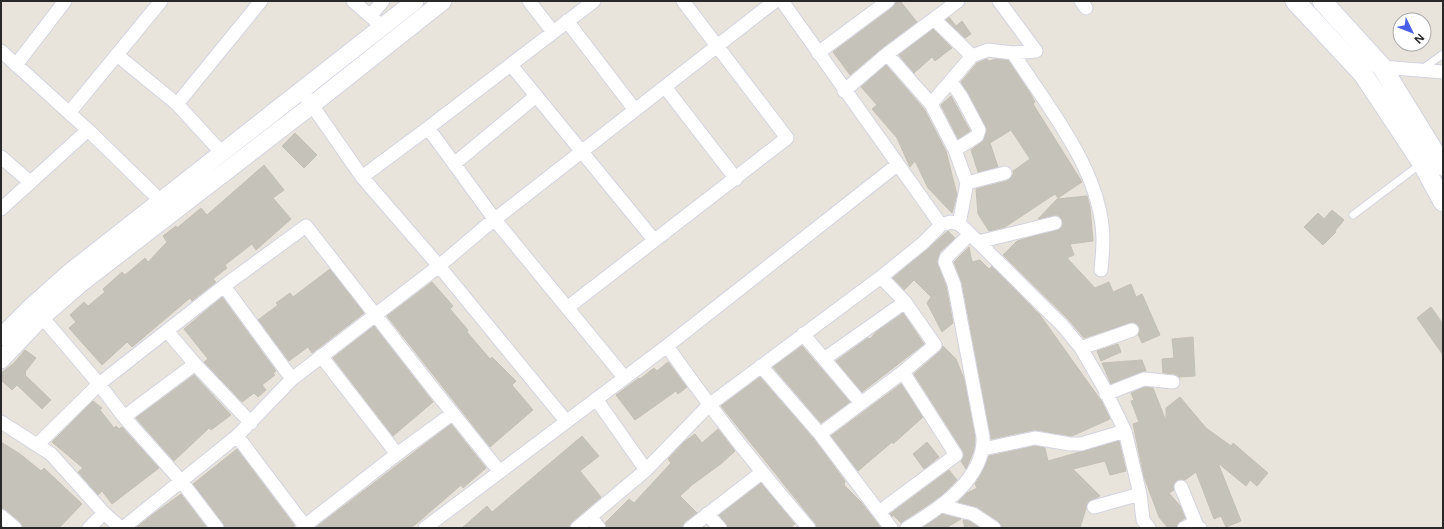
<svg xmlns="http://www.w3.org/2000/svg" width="1444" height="529" font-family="'Open Sans',sans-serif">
  <rect width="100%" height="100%" fill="#e9e4db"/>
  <!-- building -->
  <path fill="#c5c2ba" stroke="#c4c0b5" d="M897 1H900L917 22 882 48 850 75 833 52 893 7Z
    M949 17 956 26 962 21 971 34 965 38 946 20Z
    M933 29 952 48 935 61 932 57 914 73 899 55Z
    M987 59 989 61 996 59 1008 60 1030 93 1035 102 1033 104 1082 182 1058 198 1055 194 1005 227 989 231 978 214 976 189 1007 181 1013 175V171L1030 159 1011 130 990 143 998 167 978 172 971 150 982 142 987 129 961 82 977 63Z
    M886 65 924 109 946 151 957 195 952 213 928 188 915 161 910 167 897 138 872 109 877 105 861 87Z
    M951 96 970 131 958 139 941 105Z
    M295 133 317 155 304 168 282 146Z
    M264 165 284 190 273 198 291 219 256 250 252 244 225 265 227 268 213 279 216 282 192 301 190 298 132 347 127 342 102 365 69 328 76 322 70 315 84 302 88 306 105 292 103 289 122 272 125 275 145 258 148 262 167 242 163 236 176 226 177 228 201 208 207 215Z
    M1087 196 1090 207 1093 241 1070 244 1074 255 1067 258 1095 288 1109 282 1113 292 1131 284 1136 297 1142 294 1160 335 1142 343 1138 334 1139 327 1133 322 1084 338 1069 320 1003 255 1017 241 1061 228 1063 221 1058 215 1038 219 1057 199Z
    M1332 210 1344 220 1335 231 1336 232 1323 245 1304 227 1318 213 1324 219Z
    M948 231 955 238 940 252 937 261 946 286 953 323 942 332 927 303 931 297 914 280 904 290 893 278Z
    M969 247 972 262 980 260 989 269 992 266 1040 315 1102 402 1110 419 1072 436 1034 430 991 439 962 283 954 262Z
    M330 269 364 313 312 353 308 347 289 361 258 320 278 305 276 303 290 293 293 297Z
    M432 282 453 306 450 309 468 330 467 332 490 359 492 357 516 381 512 385 533 410 490 447 387 316Z
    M222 297 276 371 273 373 275 375 262 385 266 390 258 397 254 393 242 402 204 362 208 359 184 329Z
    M1431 307 1443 324V355L1417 318Z
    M903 313 924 344 862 392 836 361 868 338 870 339 877 331Z
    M374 326 433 402 393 436 333 358Z
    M1193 337 1195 376 1179 377 1174 374 1163 373 1162 359 1174 358 1172 339Z
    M1118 344 1121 352 1101 361 1097 351Z
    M802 346 850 402 821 423 773 367Z
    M943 346 956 359 964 379 975 437 974 450 966 469 961 461 964 455 963 451 914 374 940 351Z
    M25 350 36 358 25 372 26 373 25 375 51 400 42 409 17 385 12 390 1 380V373L14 363Z
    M1142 360 1146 371 1111 384 1102 363Z
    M668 362 687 387 678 394 676 391 635 420 616 395 639 378 640 379 654 368 657 371Z
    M194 375 231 415 211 430 209 428 174 461 136 418Z
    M760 377 814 439 845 481 844 485 861 502 881 528H817L815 523 721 406Z
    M901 384 923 417 893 444 892 442 858 471 831 436Z
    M1145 387 1153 388 1166 421V408L1180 397 1206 428 1231 446 1233 443 1268 473 1257 486 1250 480 1246 486 1218 463 1241 521 1226 527 1221 516 1214 519 1196 472 1185 480H1178L1175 482 1174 490 1169 493 1181 507 1185 518 1178 523 1176 528H1168L1159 517 1144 477 1133 424 1139 422 1131 401 1134 400 1131 393Z
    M93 401 102 408 100 410 114 428 116 426 119 429 122 427 159 468 112 504 102 491 98 495 78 472 83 468 52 442Z
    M451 424 486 468 463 488 461 485 416 524 410 528H315Z
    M718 429 735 451 722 463 692 485 680 496 697 513 685 522 682 528H607L605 523 629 499 634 503 671 463 668 459 684 442 695 434 702 443Z
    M582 436 599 456 580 471 601 497 572 522 568 528H462L487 506 492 512Z
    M1119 441 1126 471 1110 475 1105 461 1073 469 1100 496 1088 502 1080 528H1002L998 521 977 507 958 502 967 493 977 488 975 484 983 470 989 456 1035 446 1045 448 1048 461Z
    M1 442 20 454 41 471 44 468 82 504 59 528H23L20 522 6 510 1 508Z
    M927 442 939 457 924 469 913 454Z
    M237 449 294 525V528H225L223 523 193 484Z
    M949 470 957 480 941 496 901 523 893 515 892 517 890 514Z
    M761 483 795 524 790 528H728L719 515Z
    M181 494 207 528H136L152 515Z
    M942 514 961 519 946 528H922Z
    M963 520 970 521 980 528H965Z"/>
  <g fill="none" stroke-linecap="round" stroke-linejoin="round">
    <defs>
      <path id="service" d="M1422 69 1443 54
        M1353 215 1422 163"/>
      <path id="minor" d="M353 1 383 27
        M529 1 553 32
        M594 1 428 128 495 220 624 377
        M782 1 941 225
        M1081 1 1086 8
        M370 16 383 1
        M934 19 972 56
        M567 21 635 110
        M1 51 88 130 167 207
        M818 53 888 1
        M1013 53C1048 108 1102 171 1103 239 1103 249 1102 260 1101 270
        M887 54 931 104 955 150 967 183 959 224
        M117 55 177 104
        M16 65 65 1
        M511 65 654 240
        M1382 67 1443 72
        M951 82 961 96 979 130 977 136 955 150
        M665 87 736 179
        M844 91 887 54 958 1
        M307 98 362 177 439 266 566 421
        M931 104 972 56 988 50 1013 53 1036 51 999 1
        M69 113 161 1
        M221 152 177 104 261 1
        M1 157 30 182
        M454 164 536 96
        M362 177 428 128
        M967 183 1005 173
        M1 209 88 130
        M978 242 1055 223
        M224 286 292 379
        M567 308 787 138 683 1
        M42 317 99 384 124 417 182 482 217 528
        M167 331 195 364 251 423
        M803 334 861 403
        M667 346C711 409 758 469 809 528
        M1081 348 1132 330
        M321 356 397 454
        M824 359 905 302 881 277
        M761 366 820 434 891 528
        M1106 394 1144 379 1173 382
        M596 399 646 470
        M124 417 195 364
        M1 422 51 454 104 513 121 528
        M820 434 903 372 935 345 905 302
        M237 436 305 526
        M37 445 99 384 224 286 306 226 434 390 500 472
        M983 449 1035 438 1070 444H1081L1125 431
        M1181 487 1197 526
        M942 506 973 514 994 528
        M1094 507 1140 494
        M879 512 956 455 903 372
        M707 514 720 528
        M1 516 15 528
        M591 517 599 528
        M89 528 104 513
        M123 528 237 436 292 379 439 266 485 227 775 1
        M302 528 397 454 452 414
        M425 528 667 346 897 165
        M577 528 646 470 709 405 881 277 923 243 941 225 951 222 959 224 965 229 1063 326 1081 348 1103 386 1125 431 1140 494 1143 520 1149 528
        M690 528 761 473
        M907 528C939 509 985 479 983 437L954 284 945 262 946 258 970 234
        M1184 528 1192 524 1200 528"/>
      <path id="tertiary" d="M1 337 32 306 69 273 415 1
        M1 360 42 317 80 284 312 105 443 1"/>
      <path id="secondary" d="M1295 1 1363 74 1422 163 1443 202
        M1322 1 1382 67 1443 166"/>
    </defs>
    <!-- service casing -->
    <use href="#service" stroke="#d1d3e0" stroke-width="9"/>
    <!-- minor casing -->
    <use href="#minor" stroke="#d1d3e0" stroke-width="15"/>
    <!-- tertiary casing -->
    <use href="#tertiary" stroke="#d1d3e0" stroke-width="19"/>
    <!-- secondary casing -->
    <use href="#secondary" stroke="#d1d3e0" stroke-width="21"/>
    <!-- service -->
    <use href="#service" stroke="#fff" stroke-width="7"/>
    <!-- minor -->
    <use href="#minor" stroke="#fff" stroke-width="13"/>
    <!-- tertiary -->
    <use href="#tertiary" stroke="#fff" stroke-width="17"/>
    <!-- secondary -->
    <use href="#secondary" stroke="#fff" stroke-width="19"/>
  </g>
  <!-- border -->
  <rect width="1444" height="529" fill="none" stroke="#282828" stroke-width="4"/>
  <!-- north arrow -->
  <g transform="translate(1412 32) rotate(133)"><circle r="19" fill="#ffffff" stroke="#a9a9a9"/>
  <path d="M0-3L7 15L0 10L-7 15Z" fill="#4a5fe8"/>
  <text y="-6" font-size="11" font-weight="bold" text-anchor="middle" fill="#282828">N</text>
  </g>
</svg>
